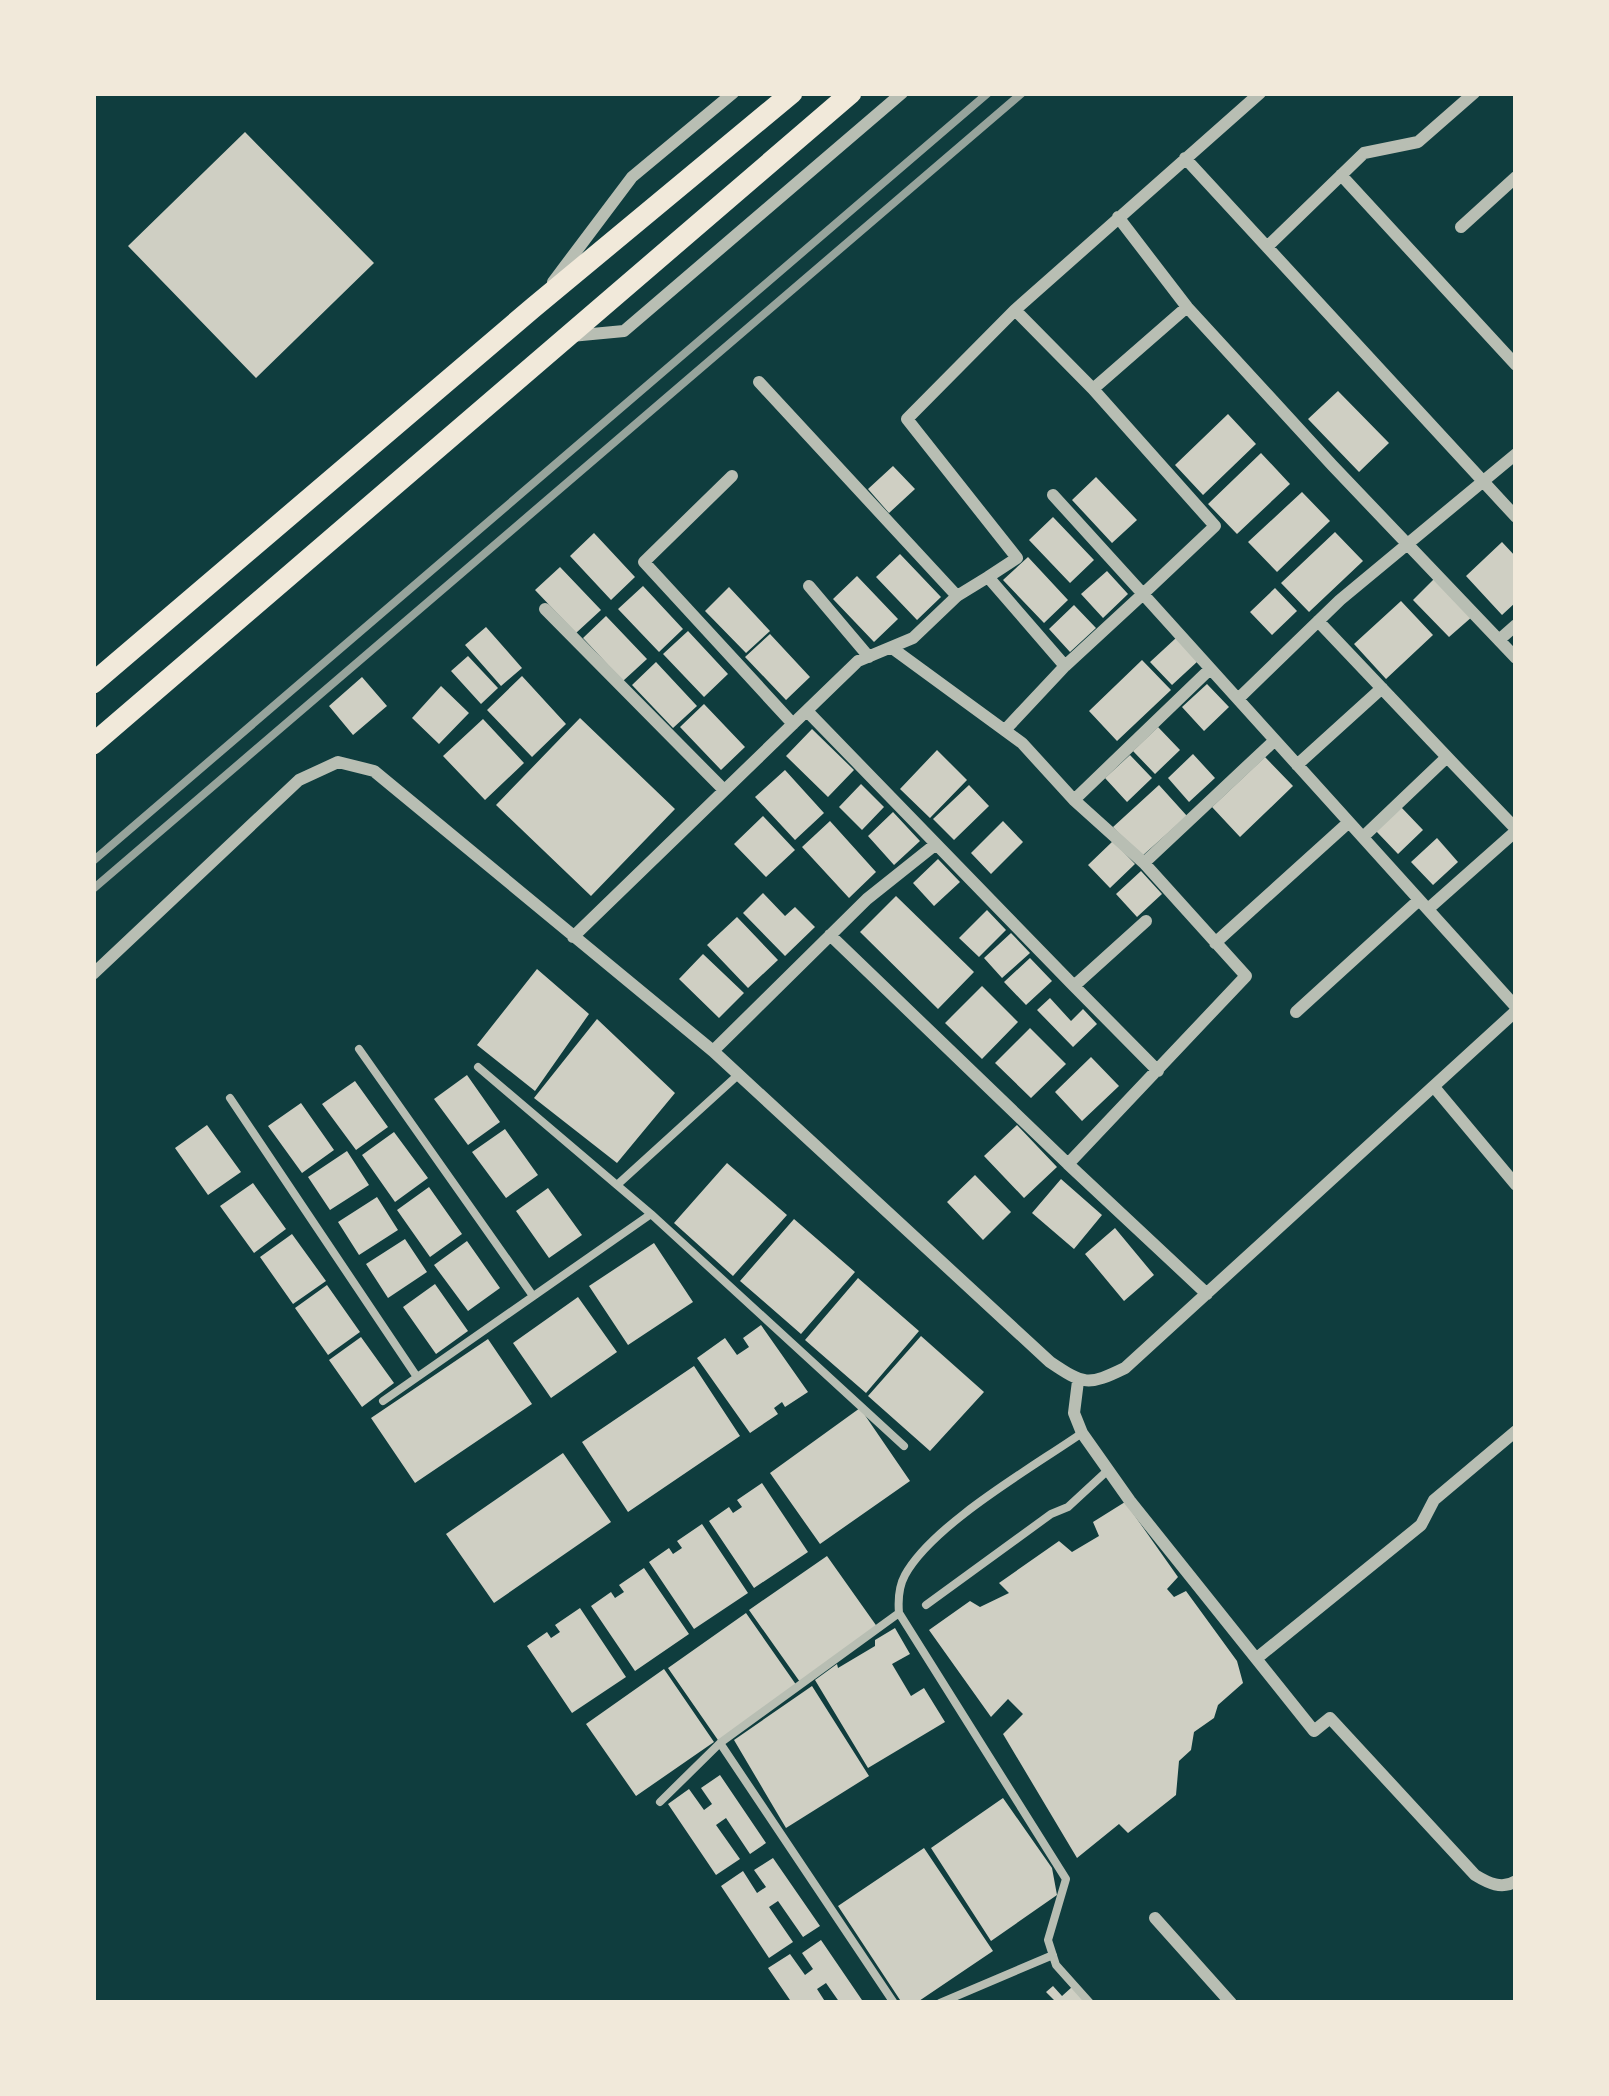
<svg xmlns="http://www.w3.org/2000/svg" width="1609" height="2096" font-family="'Exo 2',sans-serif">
  <rect width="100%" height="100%" fill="#0f3d3e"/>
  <!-- building -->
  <path fill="#cfcfc3" d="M245 132 374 263 256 378 128 246Z
    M1338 391 1389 443 1359 472 1308 419Z
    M1228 414 1256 444 1203 495 1175 465Z
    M1261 453 1290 484 1237 534 1208 504Z
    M893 466 915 489 889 513 868 489Z
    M1096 477 1137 520 1112 543 1072 500Z
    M1302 492 1330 521 1277 572 1248 542Z
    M1053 517 1094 560 1070 583 1029 540Z
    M1335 532 1363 561 1309 612 1281 583Z
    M594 533 635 577 611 600 570 556Z
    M1502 542 1516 557V602L1502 615 1466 576Z
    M900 554 941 597 917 620 876 577Z
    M1028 557 1068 600 1044 623 1003 580Z
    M560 567 601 610 576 633 535 590Z
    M1107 571 1128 594 1103 618 1081 594Z
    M857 576 898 619 874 642 833 599Z
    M1436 577 1473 616 1449 637 1413 600Z
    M643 586 683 629 659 652 618 609Z
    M729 587 770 631 746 653 705 611Z
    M1275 588 1297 611 1272 635 1250 612Z
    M1401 601 1433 635 1386 679 1354 644Z
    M1074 605 1096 628 1070 652 1049 629Z
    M606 616 647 659 623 681 583 638Z
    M486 627 522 668 501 686 465 645Z
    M688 631 728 674 704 697 663 654Z
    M770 634 810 677 786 700 745 657Z
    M1176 638 1198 661 1172 685 1150 662Z
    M468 656 498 688 481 704 451 671Z
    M1142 660 1171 690 1117 741 1089 711Z
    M656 662 697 706 673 728 632 685Z
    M522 676 566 724 532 757 487 710Z
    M362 677 387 706 353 735 329 706Z
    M1207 684 1229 707 1204 731 1182 707Z
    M441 686 469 713 439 744 412 718Z
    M704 704 745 747 721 770 680 727Z
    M580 718 675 809 591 896 496 805Z
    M483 719 524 763 485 800 443 756Z
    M1158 727 1180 750 1155 774 1133 751Z
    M812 729 854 770 828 797 786 756Z
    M937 750 967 780 930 818 900 789Z
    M1193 754 1215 778 1189 802 1168 778Z
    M1130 755 1152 778 1127 802 1105 778Z
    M1265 757 1293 786 1240 837 1212 807Z
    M785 770 824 813 795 840 755 797Z
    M861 784 884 807 862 830 839 807Z
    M969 785 989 806 954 840 933 819Z
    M1159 785 1187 816 1141 857 1113 827Z
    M1401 807 1423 830 1398 854 1376 831Z
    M893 812 920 841 894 865 868 836Z
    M763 816 795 850 766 877 734 844Z
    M830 821 876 872 849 898 802 847Z
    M1003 821 1023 842 991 874 971 853Z
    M1437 838 1458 862 1433 885 1411 862Z
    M1113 841 1135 864 1110 888 1088 865Z
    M938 859 960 882 934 906 913 883Z
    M1141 871 1162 894 1137 917 1116 894Z
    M763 893 785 916 795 907 815 927 785 956 743 913Z
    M896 896 974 972 938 1009 860 932Z
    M987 910 1006 930 979 957 959 938Z
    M737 917 778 960 748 988 707 945Z
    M1011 933 1030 953 1002 978 984 958Z
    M703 954 744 993 719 1018 679 979Z
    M1030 958 1052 981 1026 1005 1004 982Z
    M537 969 589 1014 535 1091 477 1045Z
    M982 986 1018 1022 982 1059 945 1023Z
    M1050 998 1071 1021 1083 1009 1097 1024 1073 1047 1037 1010Z
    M597 1019 675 1093 617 1163 534 1098Z
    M1030 1028 1066 1064 1031 1098 995 1063Z
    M1091 1057 1119 1086 1082 1121 1055 1092Z
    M467 1075 500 1122 468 1145 434 1099Z
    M355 1081 388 1127 356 1150 322 1104Z
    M301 1103 334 1150 302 1173 268 1126Z
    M207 1125 241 1172 208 1195 175 1148Z
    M1017 1125 1057 1167 1024 1198 984 1156Z
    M505 1129 538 1175 506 1198 472 1152Z
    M394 1132 428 1178 395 1202 362 1155Z
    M347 1151 369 1185 330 1210 308 1177Z
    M727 1163 787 1215 733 1276 674 1223Z
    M975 1175 1011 1212 983 1240 947 1202Z
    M1061 1179 1102 1215 1074 1249 1032 1213Z
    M253 1183 286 1229 254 1253 220 1206Z
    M429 1187 462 1234 430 1257 397 1210Z
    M548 1188 582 1235 549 1258 516 1211Z
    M377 1197 398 1230 359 1255 338 1222Z
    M794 1219 855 1272 801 1334 740 1281Z
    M1115 1228 1154 1275 1124 1301 1085 1254Z
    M292 1234 326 1281 293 1304 260 1257Z
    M405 1239 427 1272 388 1298 366 1264Z
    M467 1241 500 1288 468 1311 434 1265Z
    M654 1243 693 1302 628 1345 589 1286Z
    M858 1278 919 1331 866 1393 805 1340Z
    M435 1284 468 1331 436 1354 403 1307Z
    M327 1285 360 1332 328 1355 295 1308Z
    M578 1297 617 1352 551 1398 513 1343Z
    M761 1325 808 1392 785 1407 782 1402 774 1408 778 1414 750 1433 697 1358 725 1338 737 1355 749 1347 743 1338Z
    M921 1336 984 1392 930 1451 868 1396Z
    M361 1337 394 1383 362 1407 329 1360Z
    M488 1339 532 1404 415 1483 371 1418Z
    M694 1366 740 1436 628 1512 582 1442Z
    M860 1408 910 1481 820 1544 770 1473Z
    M563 1453 611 1522 494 1603 446 1534Z
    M762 1483 808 1552 754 1588 709 1521 729 1507 733 1513 742 1507 737 1500Z
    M1125 1502 1178 1577 1167 1589 1174 1597 1186 1591 1237 1661 1243 1683 1218 1705 1214 1718 1194 1732 1191 1750 1179 1761 1176 1795 1128 1833 1119 1824 1077 1858 1003 1734 1023 1714 1008 1699 991 1717 929 1630 970 1601 980 1607 1009 1593 999 1583 1059 1541 1072 1552 1099 1536 1093 1522Z
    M702 1524 748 1593 694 1629 649 1562 669 1548 673 1554 682 1548 677 1541Z
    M827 1556 878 1628 800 1682 749 1610Z
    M644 1568 689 1634 635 1671 591 1606 611 1592 615 1598 624 1592 619 1585Z
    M580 1608 626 1677 572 1713 527 1646 547 1632 551 1638 560 1632 555 1625Z
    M746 1613 797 1686 720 1743 668 1668Z
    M895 1628 910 1654 892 1664 911 1696 924 1688 945 1722 868 1768 815 1680 837 1664 838 1668 875 1646V1640Z
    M664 1669 714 1742 636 1796 586 1724Z
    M812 1686 869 1776 786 1828 734 1740Z
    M720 1775 766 1843 750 1854 726 1818 716 1825 740 1859 716 1875 668 1804 689 1789 704 1810 712 1804 701 1788Z
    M1003 1798 1052 1868 1057 1895 991 1941 931 1848Z
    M924 1848 993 1951 916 2003H902L838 1906Z
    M773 1858 820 1926 803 1937 778 1901 769 1907 793 1942 769 1958 721 1886 743 1871 757 1893 766 1887 754 1870Z
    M821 1940 864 2003H840L826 1983 817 1989 826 2003H792L768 1968 790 1954 805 1975 813 1969 802 1953Z
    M1053 1986 1062 1996 1072 1987 1083 1999 1079 2003H1057L1046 1992Z"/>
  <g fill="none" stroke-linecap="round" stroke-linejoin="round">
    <!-- service -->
    <path stroke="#b8beb3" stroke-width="8" d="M359 1049 533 1296
      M478 1067 651 1214 904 1446
      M230 1098 417 1377
      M617 1185 738 1075
      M383 1401 651 1214
      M1082 1433C1033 1467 933 1524 905 1575 899 1586 898 1601 899 1613L1066 1879 1048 1940 1056 1965 1090 2003
      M926 1605 1051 1514 1068 1507 1107 1471
      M720 1743 894 2003
      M660 1802 720 1743 899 1613
      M940 2003 1053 1955"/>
    <!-- minor -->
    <path stroke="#b8beb3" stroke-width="12" d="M1185 158 1516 517
      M1341 175 1516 365
      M1118 217 1187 307
      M1461 227 1516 177
      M1267 247 1364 153 1418 142 1474 93
      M553 282 632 177 733 93
      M1015 310 1093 389 1215 526 1143 594 1053 495
      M571 336 624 331 902 93
      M759 382 957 596
      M1093 389 1187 307 1332 465 1516 658
      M732 476 644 562 793 724
      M988 577 1017 558 907 419 1015 310 1260 93
      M809 586 869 657
      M545 609 724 790
      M1318 621 1447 757
      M1499 640 1516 625
      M1238 699 1340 600 1516 454
      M807 711 1074 986 1146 921
      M1005 730 1065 666
      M1297 765 1382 688
      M1074 800 1210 669
      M1363 837 1447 757 1516 829
      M1144 863 1275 740
      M1428 909 1516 831
      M830 935 1068 1164 1246 976 1144 863 1074 800 1022 743 892 648
      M573 937 858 661 913 638 957 596 988 577 1065 666 1143 594 1516 1007
      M1215 943 1349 822
      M93 974 299 780 338 762 374 771 713 1051 1050 1362C1084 1385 1088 1386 1125 1368L1516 1011
      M1074 986 1158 1071
      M1296 1012 1419 900
      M713 1051 867 899 936 844
      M1434 1087 1516 1185
      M1068 1164 1207 1294
      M1078 1381 1074 1413 1082 1433 1130 1501 1314 1731 1330 1718 1475 1875C1488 1883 1502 1890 1516 1881
      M1257 1658 1421 1525 1434 1500 1516 1431
      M1155 1918 1231 2003"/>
    <!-- secondary -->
    <path stroke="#f1e9da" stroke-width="21" d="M93 683 534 307 792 93
      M93 744 851 93"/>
    <!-- rail -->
    <path stroke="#97a49c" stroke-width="8" d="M93 861 988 93
      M93 889 1022 93"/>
  </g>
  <!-- border -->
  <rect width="1609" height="2096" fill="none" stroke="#f1e9da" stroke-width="192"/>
</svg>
